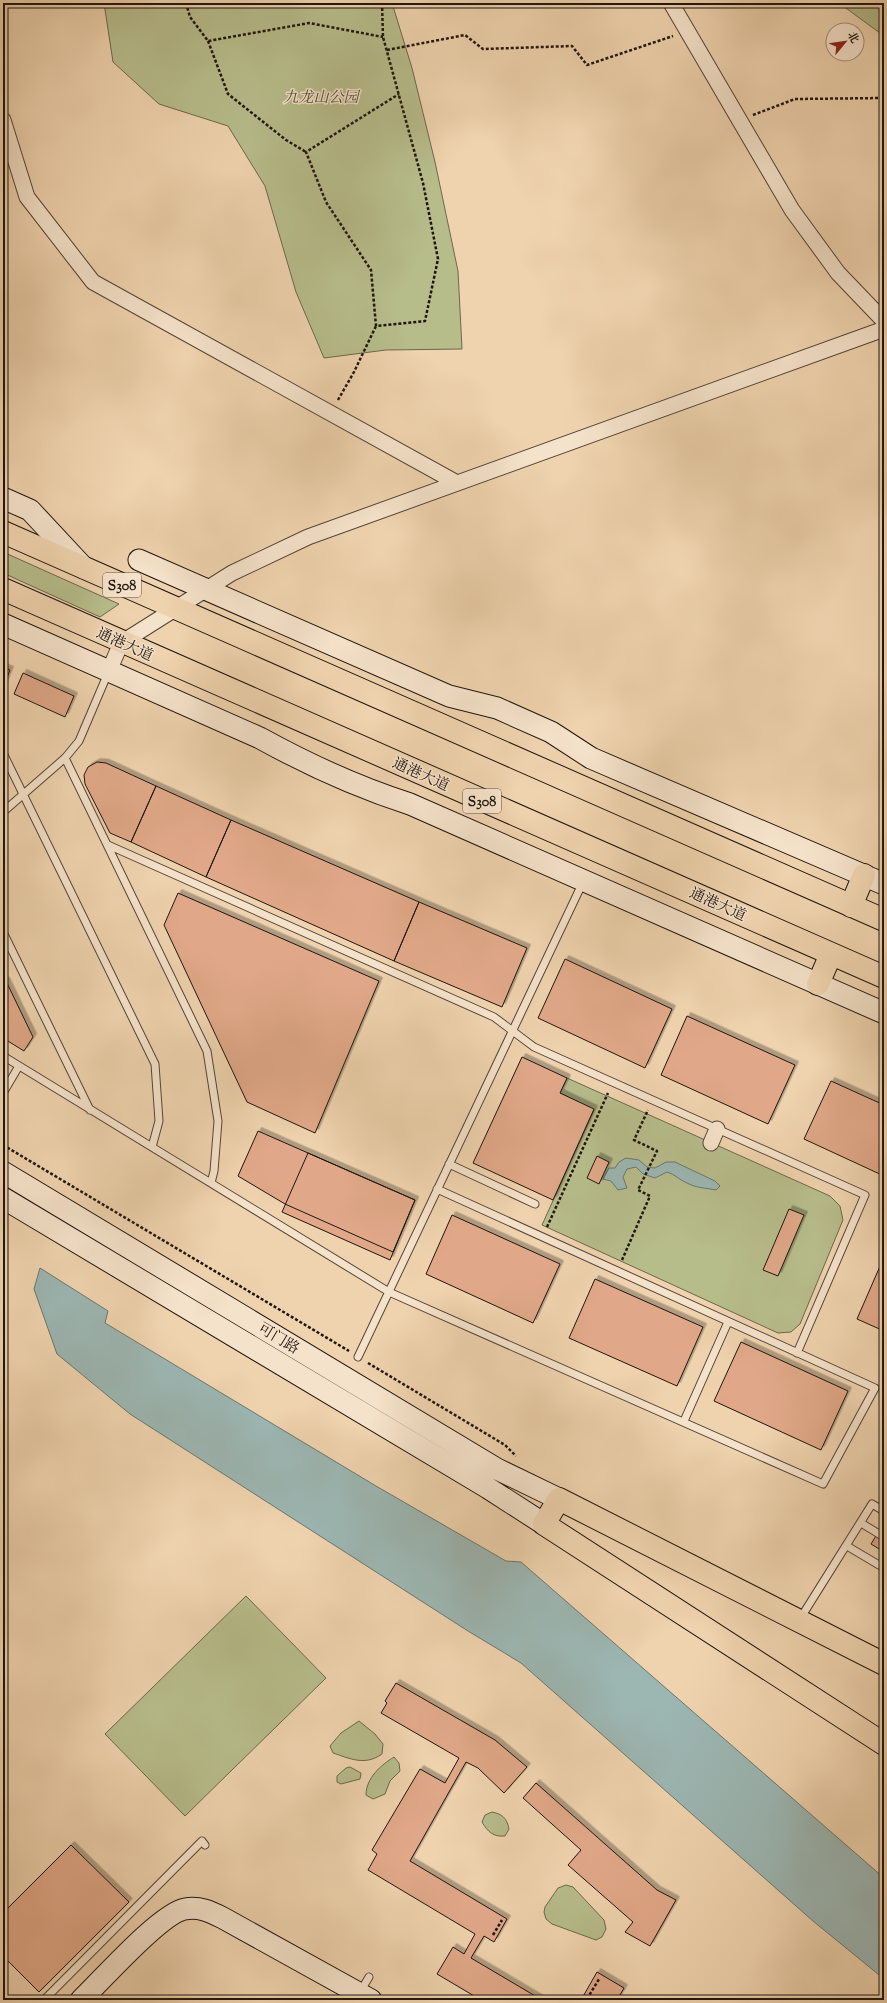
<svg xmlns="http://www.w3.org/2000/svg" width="887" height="2003" font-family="'Sorts Mill Goudy','Noto Serif SC',serif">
  <defs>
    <filter id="shadow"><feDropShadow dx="3.5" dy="-3.5" stdDeviation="0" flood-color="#0004"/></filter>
  </defs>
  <rect width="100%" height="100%" fill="#efd3ae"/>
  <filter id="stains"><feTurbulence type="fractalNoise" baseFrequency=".005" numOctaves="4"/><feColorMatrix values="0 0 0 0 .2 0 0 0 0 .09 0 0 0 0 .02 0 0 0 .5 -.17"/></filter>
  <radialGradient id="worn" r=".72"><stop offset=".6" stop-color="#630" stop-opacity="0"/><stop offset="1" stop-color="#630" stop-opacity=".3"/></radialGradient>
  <!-- green -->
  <path fill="#b7bc8b" stroke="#6b684c" d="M104 3H392L412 68 435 162 458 271 462 349 386 350 324 358 296 292 265 186 228 126 159 104 113 62Z
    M839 3H884V36Z
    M3 552 119 604 100 617 3 573Z
    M567 1078 830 1196 840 1206 843 1220 800 1324 791 1332 778 1333 542 1225 594 1110 560 1093Z
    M246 1596 326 1678 185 1816 105 1734Z
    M359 1721 375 1734 383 1744 382 1754C365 1766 351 1759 333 1753L330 1746 341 1733Z
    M394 1757 399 1763 400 1771 390 1781 385 1794 373 1799 366 1795C366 1778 381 1765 394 1757Z
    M350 1767 361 1773 360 1779 341 1784 337 1782V1776L346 1768Z
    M492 1812C502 1814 507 1818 509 1829L505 1836C493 1837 488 1832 482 1822L485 1815Z
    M566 1885 573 1887 604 1920 606 1929 602 1937 596 1940 552 1924 546 1919 544 1912 545 1907 558 1888Z"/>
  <!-- water -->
  <path fill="#9cb6b2" stroke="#6a7670" d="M626 1158 639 1160 647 1167 655 1168 666 1162H675L715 1181 720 1186 716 1190C706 1188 696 1188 687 1183 679 1180 675 1174 667 1172L655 1178 643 1174 636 1167 627 1169 623 1177 627 1188 618 1190 611 1181 603 1179 609 1168H615L619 1162Z
    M40 1268 108 1311 105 1323 376 1486 506 1561 521 1562 884 1878V1979L813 1921 521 1663 468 1631 130 1414 57 1354 34 1289Z"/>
  <!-- building -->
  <path fill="#e0a888" stroke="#1f150e" filter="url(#shadow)" d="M3 667 10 670 3 687Z
    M23 673 74 696 65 717 14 694Z
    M97 762 106 763 156 786 131 842 110 833 85 784 84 775 88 767Z
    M156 786 231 820 206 877 131 842Z
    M231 820 419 902 394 961 206 877Z
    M178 893 379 981 315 1133 247 1102 164 925Z
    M419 902 527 948 502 1007 394 961Z
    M565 959 672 1009 645 1068 538 1018Z
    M3 979 6 981 33 1037 24 1051 3 1038Z
    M687 1016 795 1065 768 1124 661 1075Z
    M522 1057 567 1078 560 1093 594 1109 553 1200 473 1163Z
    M831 1081 884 1105V1176L804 1139Z
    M258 1131 415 1200 393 1252 285 1204 238 1176Z
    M308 1153 415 1200 390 1260 282 1212Z
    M597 1156 609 1162 599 1184 587 1178Z
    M789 1209 804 1215 778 1276 763 1270Z
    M452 1215 560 1264 533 1323 426 1274Z
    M884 1257V1331L857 1319Z
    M595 1279 703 1327 677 1386 569 1338Z
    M741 1342 848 1391 821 1450 714 1401Z
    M884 1523V1552L871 1544Z
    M396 1683 495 1740 527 1767 504 1793 478 1768 466 1762 410 1861 507 1919 494 1942 484 1936 471 1958 542 2000H481L437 1974 453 1947 464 1954 475 1934 368 1870 377 1854 372 1850 420 1769 445 1783 459 1758 381 1713 387 1703 385 1701Z
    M536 1783 657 1890 676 1900 650 1946 625 1932 633 1922 568 1865 581 1850 523 1798Z
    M71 1845 129 1902 39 1992 3 1956V1913Z
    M597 1972 624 1988 617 2000H581Z"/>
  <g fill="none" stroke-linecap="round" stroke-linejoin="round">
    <defs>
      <path id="lane" d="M3 753 155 1064 159 1121 152 1147
        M65 758 207 1051 218 1121 214 1171 211 1183
        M3 812 65 758 79 741 108 673
        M108 845 494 1017 534 1047 865 1195 797 1353
        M3 932 90 1110
        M3 1056 389 1292 823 1484 875 1388 437 1189
        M3 1093 19 1066
        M449 1164 535 1204
        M358 1357 583 882
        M684 1421 728 1322
        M861 1523 884 1537
        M847 1546 884 1568
        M800 1619 872 1504 884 1511
        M360 1992 369 1977
        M44 2000 202 1841 205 1845"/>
      <path id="street" d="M671 3 792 210 838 273 884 321
        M3 120 27 197 93 282 457 483
        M109 671 121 643 232 573 308 537 884 329
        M711 1143 717 1129"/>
      <path id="secondary" d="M3 498 30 510 84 568
        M139 560 449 696 497 708 551 732 591 758 884 884
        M3 624 260 738C309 765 357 787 410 804L884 1013
        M3 1172 497 1469 559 1499
        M3 1198 488 1488 544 1524
        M81 2000C102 1980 161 1913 185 1909 199 1906 211 1912 223 1918L371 2000"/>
      <path id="primary" d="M3 532 884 920
        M3 589 884 977
        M851 906 864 875
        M818 984 831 954"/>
      <path id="highway" d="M884 1664 559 1499 544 1524 884 1744"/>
    </defs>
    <!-- lane casing -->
    <use href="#lane" stroke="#534436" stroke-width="9"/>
    <!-- street casing -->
    <use href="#street" stroke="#534436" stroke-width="17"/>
    <!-- secondary casing -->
    <use href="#secondary" stroke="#1f150e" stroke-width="23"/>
    <!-- primary casing -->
    <use href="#primary" stroke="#1f150e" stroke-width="24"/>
    <!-- highway casing -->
    <use href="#highway" stroke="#1f150e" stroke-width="24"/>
    <!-- path -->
    <path stroke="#1f150e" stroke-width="2.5" stroke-dasharray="3 2" stroke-linecap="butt" d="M186 3 190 17 208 41 309 23 383 37
      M382 3 383 37 423 183 438 259 425 321 376 326 371 270 326 202 306 152 399 94
      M208 41 228 94 286 140 306 152
      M387 50 465 35 483 49 572 46 587 65 673 36
      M753 115 795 99 884 98
      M338 400 354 372 376 326
      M3 1145 349 1351
      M547 1227 608 1093
      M622 1260 650 1196 638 1190 657 1151 634 1140 648 1110
      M368 1363 505 1445 516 1456
      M493 1935 502 1920
      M587 1999 599 1979"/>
    <!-- lane -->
    <use href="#lane" stroke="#f5e2ca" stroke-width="7"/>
    <!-- street -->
    <use href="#street" stroke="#f5e2ca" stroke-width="15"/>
    <!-- secondary -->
    <use href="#secondary" stroke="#f5e2ca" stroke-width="21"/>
    <!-- primary -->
    <use href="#primary" stroke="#efd3ae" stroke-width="22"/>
    <!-- highway -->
    <use href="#highway" stroke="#efd3ae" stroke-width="22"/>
  </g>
  <g text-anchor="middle" stroke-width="3" stroke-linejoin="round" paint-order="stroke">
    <!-- shield labels -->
    <g fill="#f5e2ca" stroke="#5f5246" stroke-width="1">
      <rect x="103" y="573" width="38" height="24" rx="3"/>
      <rect x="463" y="789" width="38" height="24" rx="3"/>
    </g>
    <g font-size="14" font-weight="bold" fill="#1f150e">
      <text x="122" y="590">S308</text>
      <text x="482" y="806">S308</text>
    </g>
    <!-- park labels -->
    <g font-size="15" font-style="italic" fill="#4d4734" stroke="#f5e2ca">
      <text x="321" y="102">九龙山公园</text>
    </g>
    <!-- street labels -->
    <g font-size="15" fill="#1f150e" stroke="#f5e2ca">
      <text transform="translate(125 644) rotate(24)" y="5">通港大道</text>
      <text transform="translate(421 774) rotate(24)" y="5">通港大道</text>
      <text transform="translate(718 904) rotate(24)" y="5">通港大道</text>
      <text transform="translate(279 1338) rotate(31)" y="5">可门路</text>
    </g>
  </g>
  <!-- margin -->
  <rect width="887" height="2003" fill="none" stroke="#efd3ae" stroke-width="16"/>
  <rect x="4" y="4" width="879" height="1995" fill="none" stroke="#1f150e" stroke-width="2"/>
  <rect x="8" y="8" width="871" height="1987" fill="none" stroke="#1f150e"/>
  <!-- north arrow -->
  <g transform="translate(845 42) rotate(61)"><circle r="19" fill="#f5e2ca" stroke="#9f907f"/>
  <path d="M0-3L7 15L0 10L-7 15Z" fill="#8f2418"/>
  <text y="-6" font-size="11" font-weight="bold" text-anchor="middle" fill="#1f150e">北</text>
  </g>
  <rect width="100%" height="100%" filter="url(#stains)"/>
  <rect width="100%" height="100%" fill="url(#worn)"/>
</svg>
